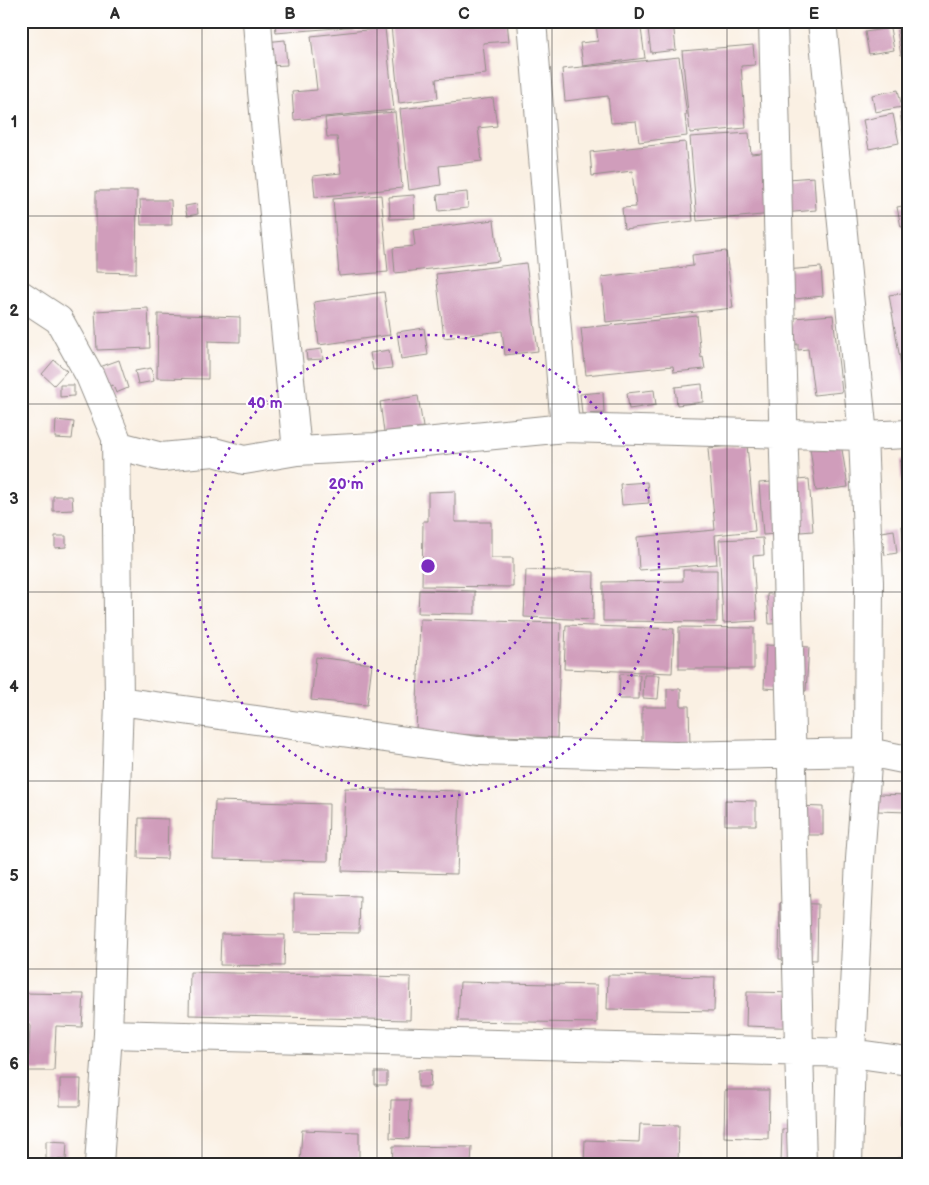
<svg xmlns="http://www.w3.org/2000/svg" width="929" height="1185" font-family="'Balsamiq Sans',sans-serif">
  <rect width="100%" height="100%" fill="#fff"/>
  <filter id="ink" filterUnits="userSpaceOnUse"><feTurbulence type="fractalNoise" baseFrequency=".02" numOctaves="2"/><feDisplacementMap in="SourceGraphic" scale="10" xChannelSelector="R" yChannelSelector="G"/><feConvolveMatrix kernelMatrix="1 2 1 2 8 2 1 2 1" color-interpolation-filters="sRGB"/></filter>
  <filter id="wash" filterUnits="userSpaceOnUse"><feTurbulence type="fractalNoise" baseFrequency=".0096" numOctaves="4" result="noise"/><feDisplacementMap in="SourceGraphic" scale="20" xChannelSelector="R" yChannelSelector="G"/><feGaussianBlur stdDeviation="1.12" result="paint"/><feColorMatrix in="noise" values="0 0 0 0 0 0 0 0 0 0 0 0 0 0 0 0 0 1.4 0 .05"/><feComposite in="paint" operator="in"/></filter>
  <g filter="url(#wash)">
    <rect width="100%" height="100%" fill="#faf0e3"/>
    <g id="blocks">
      <!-- building -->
      <path fill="#d09dbb" d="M275 21H383V24L276 33Z
        M436 21H507L509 41 483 43 486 74 436 79 438 98 399 103 391 26Z
        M617 21H640L645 58 583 66 580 43 598 41 596 24Z
        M647 21H673L676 50 651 53Z
        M385 28 394 110 294 120 292 92 317 90 311 36Z
        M890 28 894 50 869 54 865 32Z
        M908 28V54L901 55 897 30Z
        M285 40 287 65 267 66 265 42Z
        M753 45 755 65 741 66 746 128 690 133 682 51Z
        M679 57 687 115H685L687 136 639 142 636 121 611 123 608 96 565 101 562 69Z
        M898 90 902 107 875 112 872 95Z
        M493 98 497 126 478 128 482 161 439 166 441 185 409 190 400 109Z
        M908 111V139L904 140 900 112Z
        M395 112 402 188 315 197 313 176 341 173 337 137H327L325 118Z
        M893 114 899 143 869 149 863 120Z
        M749 133 751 154 773 152 775 180 814 177 816 210 697 221 690 137Z
        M685 142 693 221 624 229 622 208 636 207 632 171 592 176 590 152Z
        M96 191H137L136 273 96 272Z
        M467 192 468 208 439 211 437 195Z
        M381 195 388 272 339 276 333 199Z
        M414 195 415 218 390 219 389 197Z
        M140 200H171L172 225H141Z
        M197 204 198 214 187 216 185 206Z
        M908 205V225L901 227 897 207Z
        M494 220 499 261 395 273 393 248 415 246 413 230Z
        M726 251 733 308 606 322 602 277 693 266 692 255Z
        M526 263 538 351 505 355 502 331 444 338 436 274Z
        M821 267 823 296 776 301 774 271Z
        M384 292 390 335 319 345 314 302Z
        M908 292V400H907L889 295Z
        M148 308 150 348 97 350 95 311Z
        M21 311H25L23 330H21Z
        M158 314 240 317V342L208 341V379L157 378Z
        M833 315 842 392 814 395 808 349 798 350V344L776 347 794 318Z
        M697 316 701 358 703 357 705 369 674 372 673 366 586 375 581 328Z
        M424 328 428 355 401 359 397 332Z
        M322 349 323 359 307 360 306 351Z
        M389 350 392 368 373 370 370 353Z
        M54 360 67 371 54 385 42 374Z
        M119 360 128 388 116 393 113 385 104 388 97 368Z
        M151 368 154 381 138 384 135 371Z
        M702 384 703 402 677 405 675 387Z
        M60 385H74V396L60 397Z
        M654 390 656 405 629 409 627 393Z
        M603 392 604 413 582 414 580 394Z
        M418 396 423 427 384 432 380 402Z
        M56 420 74 422 72 439 55 438Z
        M840 437 848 487 816 491 809 441Z
        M747 445 755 531 715 535 717 564 639 570 637 537 715 530 708 448Z
        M908 460V576H906L902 526H905L900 461Z
        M809 479 813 531 763 535 759 483Z
        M647 482 649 503 622 505 620 484Z
        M455 491V522H491V558H513V587L422 586 423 521H428V492Z
        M53 496H72L73 510 53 511Z
        M894 530 897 553 885 555 881 532Z
        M55 536H66V547L55 548Z
        M763 538 764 555 753 556 757 621 723 623 719 540Z
        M526 570 594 572 593 620 524 617Z
        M683 570H717V622L603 621V582L683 581Z
        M908 578V605H906L905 579Z
        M419 590 475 591V614L418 613Z
        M790 593 792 623 769 624 767 594Z
        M420 619 561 623 557 738 416 733Z
        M566 625 674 629 672 673 564 669Z
        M679 627 754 628V669H679Z
        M766 645 809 647 806 691 764 688Z
        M316 657 372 664 367 705 311 700Z
        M620 674 640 675 639 699H619Z
        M644 675H660L658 699 643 698Z
        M667 689H681V706H689L690 745 642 746V707H667Z
        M345 788 460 791 457 874 342 871Z
        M879 794 908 795V812L878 811Z
        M725 800 756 801V825H725Z
        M215 801 329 804 328 861 213 859Z
        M796 806 823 807V835H796Z
        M139 818 168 819 167 859 138 858Z
        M294 894 360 896 359 933 294 932Z
        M780 903 818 904 817 960 779 959Z
        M221 934 285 935 284 966 220 965Z
        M190 972 411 977 410 1020 189 1015Z
        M608 975 715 977 714 1011 607 1009Z
        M460 982 597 985V1023L458 1021Z
        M747 992 806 993 805 1028 746 1026Z
        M21 993 84 994 82 1027 56 1026 54 1071H28L30 1025H21Z
        M418 1070H431L430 1087H418Z
        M375 1072H387V1085H375Z
        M60 1079H81L80 1106H60Z
        M21 1081H24L23 1119H21Z
        M725 1090H769L768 1139 724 1137Z
        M391 1100H410L409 1139 390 1138Z
        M902 1106H908V1127H901Z
        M640 1124 679 1125 678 1164H584L585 1140 639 1142Z
        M782 1129H809L808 1164H781Z
        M302 1130 359 1132V1164H300Z
        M46 1141 67 1142 66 1160 46 1159Z
        M393 1146 472 1147 471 1164H392Z
        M898 1158H908V1164H898Z"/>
    </g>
  </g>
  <g filter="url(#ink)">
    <use href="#blocks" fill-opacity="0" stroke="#928e87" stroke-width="1"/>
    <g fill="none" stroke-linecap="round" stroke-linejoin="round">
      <defs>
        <path id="street" d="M257 21 262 91 297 451
          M532 21 565 428
          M773 21 802 1164
          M822 21 863 436 869 582 868 752 860 859 851 1053 848 1164
          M21 295 59 320 90 376 116 438 119 701 478 751 676 756 868 752 908 760
          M116 445 162 457 214 452 244 460 297 451 375 447 565 428 863 436 908 434
          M108 1034 851 1053 908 1061
          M99 1164 108 1034 119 701"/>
      </defs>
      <!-- street casing -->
      <use href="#street" stroke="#928e87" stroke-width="30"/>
      <!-- street -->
      <use href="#street" stroke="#fff" stroke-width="28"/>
    </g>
  </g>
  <!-- grid -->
  <path fill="none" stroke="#2b2b2b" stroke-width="1" stroke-opacity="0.55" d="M202 21V1164M377 21V1164M552 21V1164M727 21V1164M21 216H908M21 404H908M21 592H908M21 781H908M21 969H908"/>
  <!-- distance rings -->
  <g fill="none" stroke="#7b2cbf" stroke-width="2.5" stroke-dasharray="2.5 5">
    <circle cx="428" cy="566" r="116"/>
    <circle cx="428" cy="566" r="231"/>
  </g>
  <circle cx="428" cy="566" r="8" fill="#7b2cbf" stroke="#fff" stroke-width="2.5"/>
  <g font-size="15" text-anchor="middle" font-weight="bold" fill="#7b2cbf" stroke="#fff" stroke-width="4" stroke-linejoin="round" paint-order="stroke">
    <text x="265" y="408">40 m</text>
    <text x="346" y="489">20 m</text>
  </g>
  <!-- margin -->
  <rect width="929" height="1185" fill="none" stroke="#fff" stroke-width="55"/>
  <rect x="28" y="28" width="874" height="1130" fill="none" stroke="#2b2b2b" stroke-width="2"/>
  <g font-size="16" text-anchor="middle" font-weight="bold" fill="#2b2b2b">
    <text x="115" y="19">A</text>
    <text x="290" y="19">B</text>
    <text x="464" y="19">C</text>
    <text x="639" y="19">D</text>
    <text x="814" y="19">E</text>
    <text x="14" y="127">1</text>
    <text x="14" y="316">2</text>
    <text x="14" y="504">3</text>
    <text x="14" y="692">4</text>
    <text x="14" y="881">5</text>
    <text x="14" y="1069">6</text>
  </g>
</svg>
